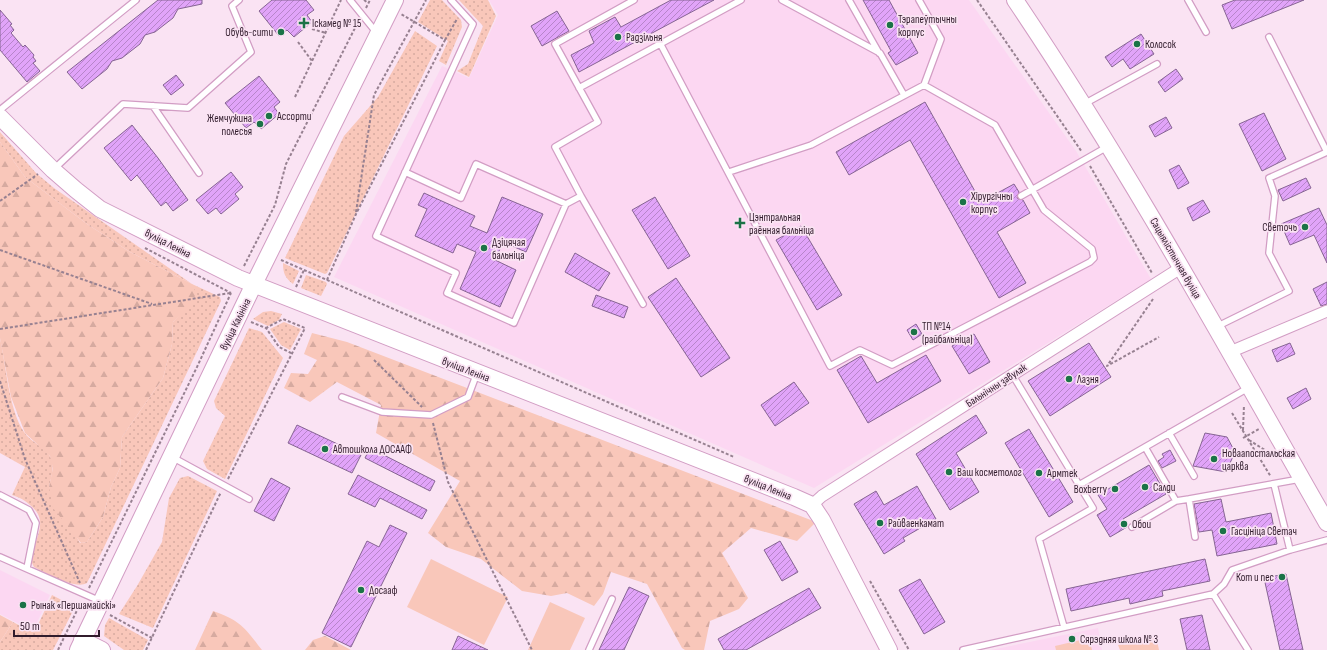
<svg xmlns="http://www.w3.org/2000/svg" width="1327" height="650" font-family="'Sofia Sans Condensed',sans-serif">
  <defs>
    <pattern id="grass-dots" width="8" height="8" patternUnits="userSpaceOnUse"><rect width="8" height="8" fill="#f9c7ba"/><path d="M2 2h.1M6 6h.1" fill="none" stroke="#d6aaa0" stroke-width="1.8" stroke-linecap="round"/></pattern>
    <pattern id="forest-firs" width="22" height="20" patternUnits="userSpaceOnUse"><rect width="22" height="20" fill="#f9c7ba"/><path d="M5 1l3.5 6h-7zM16 11l3.5 6h-7z" fill="#d6aaa0"/></pattern>
    <pattern id="building-hatch" width="6" height="6" patternUnits="userSpaceOnUse"><rect width="6" height="6" fill="#e1a4f9"/><path d="M-1 1l2-2M0 6l6-6M5 7l2-2" fill="none" stroke="#b785ca"/></pattern>
  </defs>
  <rect width="100%" height="100%" fill="#fae3f3"/>
  <!-- built -->
  <path fill="#fcd7f2" d="M489 0H969L1076 151 1151 279 814 488 334 277 442 66 469 78 498 15Z
    M0 570 50 595 33 631 0 614Z
    M1098 628 1102 650H991Z"/>
  <!-- grass -->
  <path fill="url(#grass-dots)" d="M430 0H442L461 20 462 27 446 65 439 61 448 41 418 22Z
    M459 0H488L496 16 469 77 457 71 468 64 483 26Z
    M415 31 437 46 327 273 325 274 285 258 344 136 378 97Z
    M0 132 36 173 54 188 192 284 220 297 221 301 87 583C75 590 46 573 34 567L32 563C30 545 48 527 36 511 29 503 22 498 12 495L25 467 0 453V338C6 365 9 410 24 432 30 442 46 447 51 458 55 468 51 477 49 487L80 543 87 542 103 517 111 487 120 468 122 437 163 378 172 344 173 322 181 314 192 284 130 252 87 224 25 177 0 142Z
    M283 263 299 271 293 284C285 278 283 273 283 263Z
    M306 275 326 282 327 284 321 296 301 288Z
    M271 311 282 314 279 320 268 326 253 319 263 312Z
    M284 322 301 329 290 350 281 345 270 329Z
    M249 328 262 332 283 358 225 479 207 469 203 461 225 416 216 408 214 401Z
    M188 476 217 491 153 628 119 614 137 586 162 542 169 498 180 478Z
    M52 595 75 607 53 650H0V642L13 622 32 632 35 631Z
    M109 618 148 640 143 650H124L104 636 105 625Z"/>
  <!-- forest -->
  <path fill="url(#forest-firs)" d="M0 142 25 177 87 224 130 252 192 284 196 293 191 306 173 322 172 344 163 378 122 437 120 468 111 487 103 517 87 542 81 543 53 508 49 487 53 468 50 456 25 433 11 397 0 338Z
    M312 333 347 342 816 522 797 541 751 528 722 553 748 598 739 609 710 621 704 650H685L682 648 647 584 611 572 603 594 594 606 567 593 551 596 522 591 481 559 446 547 428 533 460 481 376 433 381 405 337 382 310 402 284 388 291 373 308 374 317 360 304 354Z
    M213 611C240 620 245 628 262 650H195Z
    M0 615 13 622 0 642Z
    M325 636 351 650H305L313 640Z"/>
  <!-- pitch -->
  <path fill="#f9c7ba" d="M431 559 508 597 484 645 407 607Z
    M550 602 585 618 570 650H528Z
    M1156 636 1159 650H1120L1118 645Z
    M1089 638 1092 650H1056L1055 646Z"/>
  <!-- building -->
  <path fill="url(#building-hatch)" stroke="#866493" d="M158 0H202V4L178 9 173 18 155 32 145 35 140 44 122 58 112 61 107 69 82 89 67 72Z
    M272 0H306L314 10 307 15 312 22 294 37 287 30 279 36 259 11Z
    M671 0H714L579 72 571 55 594 43 589 31 615 17 621 27Z
    M863 0H889L918 53 896 65 888 53 891 51Z
    M1235 0H1304L1232 29 1222 5Z
    M0 10 12 24 10 25 14 30 11 33 23 47 25 45 34 55 33 57 36 61 33 63 40 71 27 82 0 50Z
    M557 11 569 31 542 46 531 26Z
    M1141 34 1154 54 1130 69 1123 59 1112 67 1105 57Z
    M1176 69 1183 79 1165 92 1158 82Z
    M176 75 184 85 171 95 163 85Z
    M259 76 280 102 274 107 279 114 261 129 254 122 246 128 225 103Z
    M925 102 981 202 1014 184 1019 192 1017 198 1023 200 1030 213 997 232 1026 283 999 298 910 140 849 175 836 152Z
    M1264 113 1286 159 1262 171 1239 124Z
    M1166 117 1172 128 1155 137 1149 126Z
    M132 125 158 158 188 200 173 211 166 202 161 206 137 175 131 181 104 148Z
    M1179 165 1189 183 1178 189 1169 170Z
    M231 172 243 187 235 194 239 199 221 214 216 208 208 214 196 200Z
    M1306 178 1311 188 1283 201 1278 190Z
    M424 193 475 216 470 226 487 233 502 197 543 214 526 252 503 242 495 260 516 270 500 307 460 289 476 252 457 244 453 253 415 236 427 209 418 205Z
    M655 197 690 256 668 269 632 210Z
    M1203 200 1210 212 1193 221 1187 208Z
    M1319 208 1327 225V263L1314 235 1290 245 1281 224Z
    M801 226 842 295 817 310 776 240Z
    M575 253 610 273 599 291 565 272Z
    M676 278 730 358 701 377 648 297Z
    M1327 282V304L1321 306 1313 289Z
    M596 295 628 307 624 318 592 306Z
    M916 324 922 334 913 340 907 330Z
    M974 334 990 362 969 374 952 346Z
    M1089 343 1111 377 1050 416 1028 381Z
    M1290 343 1295 354 1277 362 1272 350Z
    M926 355 941 381 868 423 837 370 861 356 877 383Z
    M794 382 809 403 775 426 761 405Z
    M1306 388 1311 399 1293 409 1287 398Z
    M976 415 987 433 956 453 979 492 950 510 916 454Z
    M297 425 361 455 352 473 288 443Z
    M1029 429 1073 502 1049 517 1005 443Z
    M1205 433 1227 437 1235 452 1226 472 1193 466Z
    M370 448 435 481 430 491 365 458Z
    M1170 450 1176 461 1162 468 1158 461 1164 457 1162 454Z
    M1149 465 1166 494 1123 519 1127 527 1110 537 1097 515 1107 509 1098 495Z
    M358 475 427 510 422 519 380 498 375 507 348 494Z
    M271 478 290 488 274 521 254 511Z
    M917 486 936 519 903 538 905 541 884 554 854 504 876 491 884 505Z
    M1221 499 1226 522 1271 513 1277 544 1217 556 1212 530 1199 532 1194 504Z
    M390 525 407 533 351 647 322 633 367 541 379 547Z
    M780 541 798 572 782 581 764 550Z
    M1205 559 1210 581 1162 591 1163 596 1130 604 1129 598 1071 611 1066 589Z
    M1286 574 1303 650H1280L1264 578Z
    M920 579 945 622 924 634 899 590Z
    M629 587 649 596 624 650H599Z
    M809 588 821 608 746 650H724L718 639Z
    M1202 615 1210 650H1187L1180 619Z
    M458 636 488 650H452Z"/>
  <g fill="none" stroke-linecap="round" stroke-linejoin="round">
    <defs>
      <path id="lane" d="M350 0 376 32
        M451 0 473 24 376 236 456 273 447 293 514 323 566 204 581 196 555 147 598 122 555 44 634 0
        M782 0 880 53 904 95
        M849 0 879 53
        M919 0 941 39 924 85
        M1188 0 1206 32
        M1269 37 1327 152
        M661 45 830 366 860 350 892 365 1090 262 1094 258 1092 249 1044 210 995 125 924 85 811 145 729 172
        M579 88 741 0
        M1084 104 1157 64
        M153 106 199 173
        M0 110 136 0
        M54 169 123 104 188 108 251 52 232 6 239 0
        M405 172 461 198 476 164 566 204
        M581 196 643 304
        M1021 196 1107 147
        M1216 327 1289 291 1269 253 1275 196 1269 178 1327 152
        M1012 374 1093 508 1039 539 1064 627
        M342 397 382 412 431 415 468 397 477 373
        M1169 433 1194 476
        M172 457 249 499
        M1274 484 1290 550
        M1079 485 1248 388
        M0 495 29 510 36 523 27 568
        M1176 501 1189 499
        M1132 527 1176 501 1145 447
        M1195 537 1189 499 1300 479
        M0 557 100 601
        M1213 594 1248 650
        M589 650 612 599
        M963 650 1213 594 1224 584 1232 570 1290 550 1327 540"/>
      <path id="street" d="M1230 352 1327 311
        M812 505 822 496 1182 267"/>
      <path id="secondary" d="M1015 0C1129 169 1226 346 1327 523
        M0 117 53 170 76 190 100 209 238 278 794 497 812 505 822 520 889 650
        M82 640 102 650
        M78 650 253 286 395 0"/>
    </defs>
    <!-- lane casing -->
    <use href="#lane" stroke="#d29dc4" stroke-width="8"/>
    <!-- street casing -->
    <use href="#street" stroke="#d29dc4" stroke-width="13"/>
    <!-- secondary casing -->
    <use href="#secondary" stroke="#d29dc4" stroke-width="18"/>
    <!-- path -->
    <path stroke="#978191" stroke-width="2" stroke-dasharray="3 2" stroke-linecap="butt" d="M364 0 368 3
      M977 0 1082 152
      M366 8 370 0
      M312 29 326 33
      M445 40 457 19
      M298 42 312 61
      M295 97 341 0
      M1090 166 1152 273
      M0 201 38 174
      M356 212 374 95 426 0
      M145 248 231 293
      M0 250 152 304
      M281 260 734 457
      M244 266 275 205 286 164 358 22
      M327 280 356 214 445 40 401 14
      M296 287 304 270
      M1153 299 1107 366 1159 337
      M251 322 266 328 279 347 291 353
      M0 329 230 293
      M374 360 422 407
      M0 381 25 459 80 583
      M1232 413 1271 477
      M433 423 448 482 532 650
      M1243 430 1244 405
      M1243 438 1259 429
      M1249 440 1271 454
      M228 479 305 328 283 319 266 328
      M870 581 909 650
      M89 588 197 367 231 293
      M110 615 152 638
      M58 650 81 602
      M146 650 221 492"/>
    <!-- lane -->
    <use href="#lane" stroke="#fff" stroke-width="5.5"/>
    <!-- street -->
    <use href="#street" stroke="#fff" stroke-width="11"/>
    <!-- secondary -->
    <use href="#secondary" stroke="#fff" stroke-width="16"/>
  </g>
  <!-- markers -->
  <g fill="#1a7347" stroke="#fae3f3" stroke-width="1.5">
    <path d="M302 17h4v4h4v4h-4v4h-4v-4h-4v-4h4z"/>
    <circle cx="890" cy="25" r="4"/>
    <circle cx="281" cy="32" r="4"/>
    <circle cx="618" cy="37" r="4"/>
    <circle cx="1137" cy="44" r="4"/>
    <circle cx="269" cy="116" r="4"/>
    <circle cx="260" cy="124" r="4"/>
    <circle cx="963" cy="202" r="4"/>
    <path d="M738 217h4v4h4v4h-4v4h-4v-4h-4v-4h4z"/>
    <circle cx="1305" cy="227" r="4"/>
    <circle cx="484" cy="248" r="4"/>
    <circle cx="914" cy="332" r="4"/>
    <circle cx="1069" cy="379" r="4"/>
    <circle cx="325" cy="449" r="4"/>
    <circle cx="1214" cy="459" r="4"/>
    <circle cx="949" cy="472" r="4"/>
    <circle cx="1039" cy="473" r="4"/>
    <circle cx="1145" cy="487" r="4"/>
    <circle cx="1115" cy="489" r="4"/>
    <circle cx="880" cy="523" r="4"/>
    <circle cx="1124" cy="524" r="4"/>
    <circle cx="1223" cy="531" r="4"/>
    <circle cx="1282" cy="577" r="4"/>
    <circle cx="361" cy="590" r="4"/>
    <circle cx="23" cy="605" r="4"/>
    <circle cx="1072" cy="639" r="4"/>
  </g>
  <g text-anchor="middle" stroke-width="3.5" stroke-linejoin="round" paint-order="stroke">
    <!-- poi labels -->
    <g font-size="11" fill="#311c2c" stroke="#fae3f3" text-anchor="start">
      <text x="898" y="23">Тэрапеўтычны<tspan x="898" dy="13">корпус</tspan></text>
      <text x="312" y="27">Іскамед № 15</text>
      <text x="273" y="36" text-anchor="end">Обувь-сити</text>
      <text x="626" y="41">Радзільня</text>
      <text x="1145" y="48">Колосок</text>
      <text x="277" y="120">Ассорти</text>
      <text x="252" y="122" text-anchor="end">Жемчужина<tspan x="252" dy="13">полесья</tspan></text>
      <text x="971" y="200">Хірургічны<tspan x="971" dy="13">корпус</tspan></text>
      <text x="749" y="221">Цэнтральная<tspan x="749" dy="13">раённая бальніца</tspan></text>
      <text x="1297" y="231" text-anchor="end">Светочь</text>
      <text x="492" y="246">Дзіцячая<tspan x="492" dy="13">бальніца</tspan></text>
      <text x="922" y="330">ТП №14<tspan x="922" dy="13">(райбальніца)</tspan></text>
      <text x="1077" y="383">Лазня</text>
      <text x="333" y="453">Автошкола ДОСААФ</text>
      <text x="1222" y="457">Новаапостальская<tspan x="1222" dy="13">царква</tspan></text>
      <text x="957" y="476">Ваш косметолог</text>
      <text x="1047" y="477">Армтек</text>
      <text x="1153" y="491">Салди</text>
      <text x="1107" y="493" text-anchor="end">Boxberry</text>
      <text x="888" y="527">Райваенкамат</text>
      <text x="1132" y="528">Обои</text>
      <text x="1231" y="535">Гасцініца Светач</text>
      <text x="1274" y="581" text-anchor="end">Кот и пес</text>
      <text x="369" y="594">Досааф</text>
      <text x="31" y="609">Рынак «Першамайскі»</text>
      <text x="1080" y="643">Сярэдняя школа № 3</text>
    </g>
    <!-- street labels -->
    <g font-size="11" fill="#311c2c" stroke="#fae3f3">
      <text transform="translate(168 243) rotate(27)" y="4">вуліца Леніна</text>
      <text transform="translate(1176 258) rotate(60)" y="4">Сацыялістычная вуліца</text>
      <text transform="translate(235 324) rotate(-64)" y="4">вуліца Калініна</text>
      <text transform="translate(466 369) rotate(21)" y="4">вуліца Леніна</text>
      <text transform="translate(996 385) rotate(-33)" y="4">Бальнічны завулак</text>
      <text transform="translate(768 487) rotate(22)" y="4">вуліца Леніна</text>
    </g>
  </g>
  <!-- scale -->
  <path d="M14 630v6h85v-6" fill="none" stroke="#311c2c" stroke-width="2"/>
  <text x="20" y="630" font-size="12" fill="#311c2c" stroke="#fae3f3" stroke-width="3" paint-order="stroke">50 m</text>
</svg>
